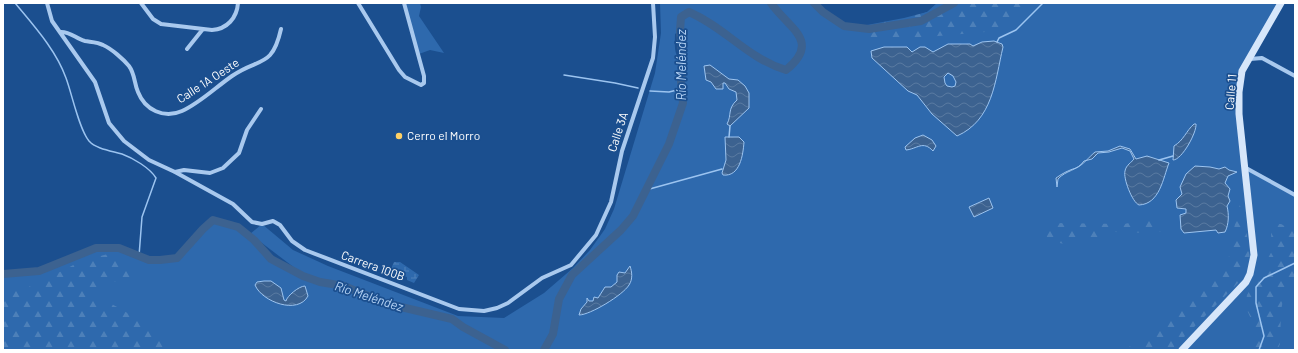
<svg xmlns="http://www.w3.org/2000/svg" width="1298" height="353" font-family="Barlow,sans-serif">
  <defs>
    <pattern id="forest-firs" width="22" height="20" patternUnits="userSpaceOnUse"><rect width="22" height="20" fill="#2e69ad"/><path d="M5 1l3.5 6h-7zM16 11l3.5 6h-7z" fill="#4d80b9"/></pattern>
    <pattern id="wetland-marsh" width="20" height="14" patternUnits="userSpaceOnUse"><rect width="20" height="14" fill="#2e69ad"/><path d="M1 5h8M5 5V1M11 12h8M15 12V8" fill="none" stroke="#4d80b9"/></pattern>
    <pattern id="water-waves" width="16" height="10" patternUnits="userSpaceOnUse"><rect width="16" height="10" fill="#3c6290"/><path d="M0 5q4-4 8 0t8 0" fill="none" stroke="#597aa1"/></pattern>
  </defs>
  <rect width="100%" height="100%" fill="#1b4f8f"/>
  <!-- green -->
  <path fill="#2e69ad" fill-rule="evenodd" d="M405 3H420L421 7 419 16 444 53 430 50 419 54Z
    M660 3H814L823 13 844 26 869 29 888 25 954 3H1281L1240 80 1246 168 1295 195V350H3V274L39 271 96 248H119L149 260H160L177 258 203 229 213 220 238 227 254 240 271 259 308 278 250 234 262 224 293 250 328 266 458 316 504 318 544 293 573 268 590 250 605 229 614 209 655 73 661 33ZM679 31 682 62C673 56 675 43 675 34Z"/>
  <!-- forest -->
  <path fill="url(#forest-firs)" d="M937 3H1029L1004 23 998 34 985 32 868 42 855 38 867 25 904 18 927 12Z
    M1242 197 1250 259 1243 278 1171 350H1125L1151 331 1192 292 1223 270 1230 254 1235 223Z
    M1154 218 1164 221 1165 231 1150 233 1115 232 1100 238 1064 244 1047 240 1046 228 1054 223 1124 224Z
    M1274 224H1281L1295 231V281L1285 288 1281 311 1280 344 1277 350H1253L1255 341 1254 325 1245 306 1247 295 1272 251 1271 233Z
    M108 254 130 265 134 279C119 281 103 281 92 293 121 310 152 323 173 350H3V291L27 289 37 279 60 272 81 261Z"/>
  <!-- wetland -->
  <path fill="url(#wetland-marsh)" d="M394 262H400L419 275 414 283 407 280V277L390 271Z"/>
  <!-- water -->
  <path fill="url(#water-waves)" stroke="#9cc4f0" fill-rule="evenodd" d="M994 41 1002 44 1003 47C995 81 993 120 957 136L932 114 917 95 908 91 872 58 871 51 884 47H907L912 52 920 47H925L933 52 948 44H970L973 46 982 42ZM948 73 953 76 956 82 955 86 952 87 947 86 945 83 944 77Z
    M710 65 729 79 738 80 745 86 749 93V108L730 126 727 124C732 115 727 109 737 100L736 92 729 89 725 83H723V89H716L711 82 706 80 704 66Z
    M1194 124H1196C1197 132 1182 160 1173 160L1174 146C1184 140 1186 131 1194 124Z
    M923 135 932 140 936 146 933 151C923 140 917 149 906 150L905 147 915 138Z
    M725 137H739L744 142C743 155 740 177 723 175L722 173 726 160Z
    M1120 146 1130 149 1136 159 1147 156 1169 163C1163 178 1160 204 1139 205 1132 202 1123 178 1125 171 1126 165 1132 162 1134 159L1130 151 1122 148 1109 152 1098 153 1092 159 1084 161C1077 171 1066 170 1058 179L1057 187 1056 178C1063 173 1069 170 1076 168 1082 166 1090 156 1095 152L1108 151Z
    M1195 166 1210 167 1219 169 1225 167 1229 170 1237 172 1228 176 1225 183 1230 189 1228 196 1230 201 1227 206C1229 214 1229 224 1225 232L1218 233 1216 230 1184 233 1181 229 1180 215 1186 213V209L1177 208 1176 200 1182 194 1180 187 1186 174Z
    M989 198 993 208 974 217 969 207Z
    M630 266C632 272 633 279 629 285 623 295 590 315 579 315L581 309 587 302V298L589 301H593L594 297 598 298 605 287H611L617 282V275L619 272 625 273Z
    M264 281H271L281 288 284 300 286 301C287 296 299 286 305 286L308 296C298 315 262 302 255 285L257 282Z"/>
  <g fill="none" stroke-linecap="round" stroke-linejoin="round">
    <!-- stream -->
    <path stroke="#9cc4f0" stroke-width="1.5" d="M15 3C34 26 56 50 66 78 72 94 79 129 89 141 96 149 112 151 122 154 133 158 150 168 156 178L142 217 139 256
      M997 42 999 38 1016 30 1043 3
      M564 75 615 83 638 88
      M650 91 669 92 681 89
      M729 137 730 126
      M1159 160 1173 156
      M646 190 722 169
      M1259 350 1264 336 1256 303V287L1264 278 1295 263"/>
    <!-- river -->
    <path stroke="#3c6290" stroke-width="8" d="M814 3 823 12 844 26 869 29 921 21 954 3
      M3 274 39 271 96 248H119L149 260H160L177 258 203 229 213 220 238 227 254 240 271 259 303 276 320 282 344 286 384 303 452 319 463 327 505 350
      M544 350 553 334 559 299 572 275 621 230 633 216 669 144 683 103 681 81 683 64 680 31 681 17 689 12C726 28 747 58 786 70 822 41 788 28 771 3"/>
    <!-- street -->
    <path stroke="#a9c9ee" stroke-width="4" d="M47 3 52 21 95 82 109 123 124 141 149 160 175 172 233 204 252 222 262 224 273 221 280 225 292 241 305 250 459 309 484 311 497 308 508 303 542 278 571 265 596 235 611 202 622 151 653 58 655 37 653 3
      M141 3 153 19 161 24 212 30C227 29 237 18 238 3
      M358 3 399 70 405 77 421 85 424 83V76L404 3
      M60 32C70 31 76 39 85 41 91 42 98 42 103 45 112 49 123 59 129 66 135 74 134 83 138 92 145 110 164 119 182 111 200 103 216 87 232 76 259 57 272 69 281 29
      M187 49 203 29
      M1250 59 1262 58 1295 76
      M1246 168 1295 195
      M175 172 184 170 210 173 223 168 239 153 247 130 261 109"/>
    <!-- secondary -->
    <path stroke="#d6e6fa" stroke-width="7" d="M1182 350 1246 282 1250 274 1254 255 1239 114V92L1242 71 1281 3"/>
  </g>
  <!-- markers -->
  <circle fill="#ffd166" stroke="#1b4f8f" stroke-width="1.5" cx="399" cy="136" r="4"/>
  <g text-anchor="middle" stroke-width="3.5" stroke-linejoin="round" paint-order="stroke">
    <!-- street labels -->
    <g font-size="12" fill="#fff" stroke="#1b4f8f">
      <text transform="translate(208 81) rotate(-33)" y="4">Calle 1A Oeste</text>
      <text transform="translate(1231 92) rotate(-85)" y="4">Calle 11</text>
      <text transform="translate(618 132) rotate(-72)" y="4">Calle 3A</text>
      <text transform="translate(373 266) rotate(20)" y="4">Carrera 100B</text>
    </g>
    <!-- poi labels -->
    <g font-size="12" fill="#fff" stroke="#1b4f8f" text-anchor="start">
      <text x="407" y="140">Cerro el Morro</text>
    </g>
    <!-- water labels -->
    <g font-size="13" font-style="italic" fill="#b5d3f5" stroke="#1b4f8f">
      <text transform="translate(681 65) rotate(-90)" y="5">Río Meléndez</text>
      <text transform="translate(369 296) rotate(18)" y="5">Río Meléndez</text>
    </g>
  </g>
  <!-- border -->
  <rect width="1298" height="353" fill="none" stroke="#ffffff" stroke-width="8"/>
</svg>
